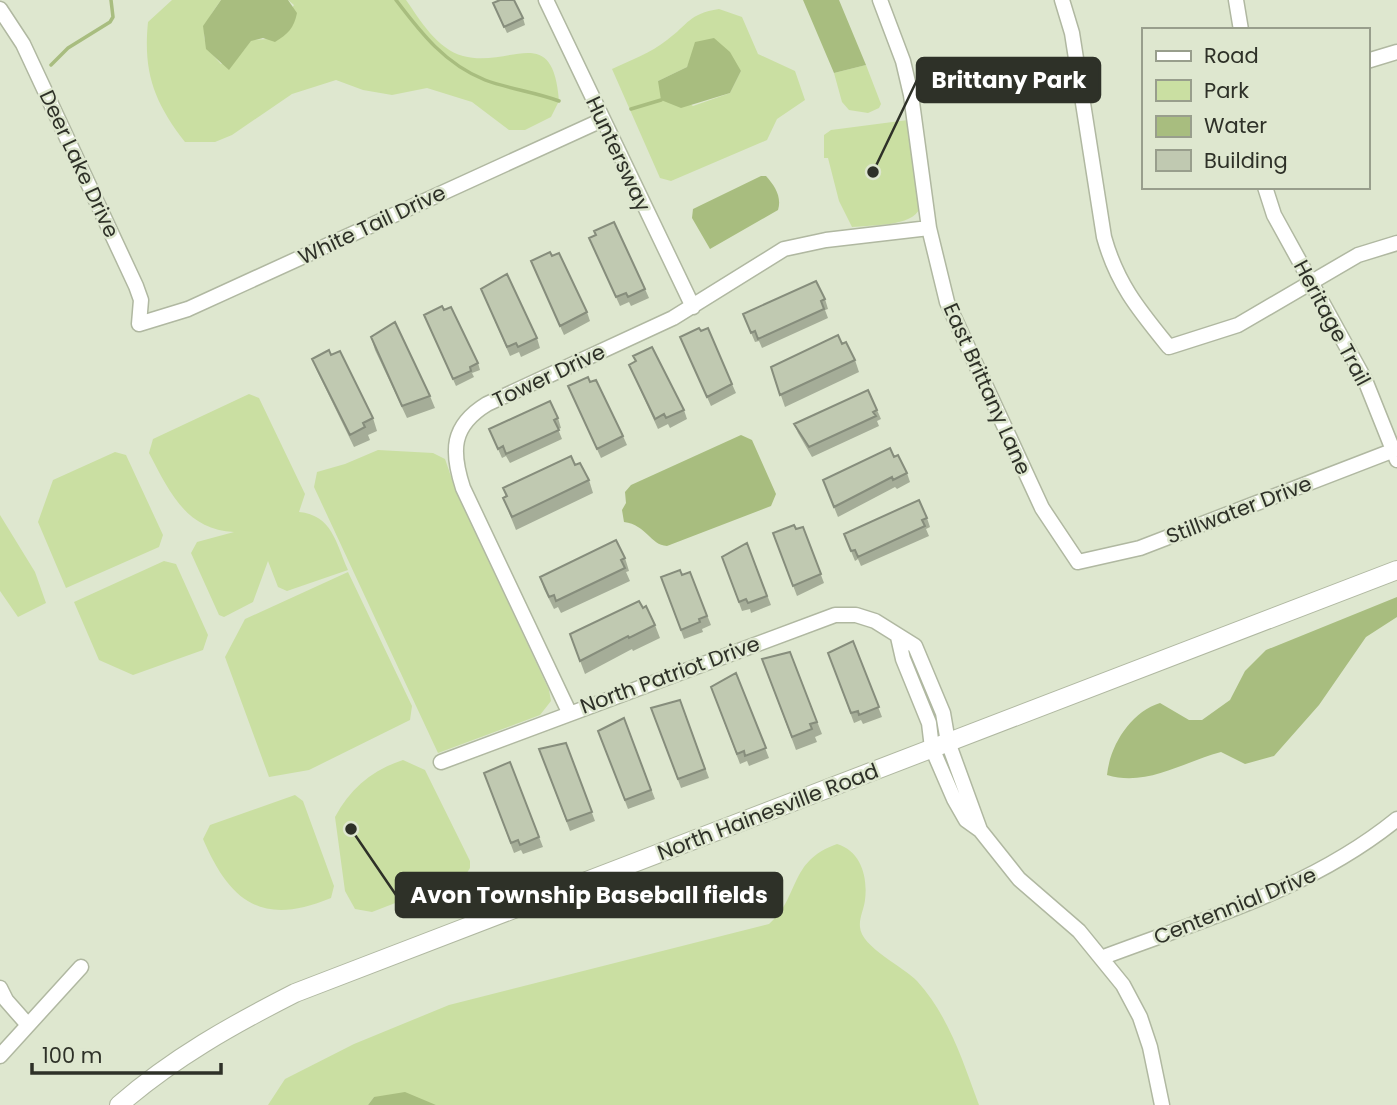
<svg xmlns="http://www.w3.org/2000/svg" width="1397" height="1105" font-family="Poppins,sans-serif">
  <rect width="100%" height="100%" fill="#dee7cf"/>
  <!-- green -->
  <path fill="#cadfa2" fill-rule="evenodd" d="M172 0H221C201 28 196 38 221 64L244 50 251 40 271 39 294 5 288 0H406C420 20 437 49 463 56 510 69 553 20 559 101L551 117 525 130H509L472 102 427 88 392 95 363 90 336 80 292 94 232 135 215 142H185C154 102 143 72 148 22Z
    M719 9 742 17 758 54 795 71 805 100 777 119 767 140 671 181 660 178 612 69C631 60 651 53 667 40 689 24 688 14 719 9ZM694 50 741 71 730 93 693 106 658 81 687 67Z
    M866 65 881 104 879 108 868 113 849 110 842 102 834 73Z
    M908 120 920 208C912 227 871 225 852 227L839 201 828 158H824V135L831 130Z
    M249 394 259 398 305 494 299 512C332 515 336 543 348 570L287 591 278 587 268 561 253 602 224 617 219 615 191 553 197 542 234 532C186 530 169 491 149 453L153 439Z
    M378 450 433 453 445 459 456 491 549 690 551 701 540 715 438 753 314 487 317 472 345 464Z
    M115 452 126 455 163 535 159 547 66 588 38 522 53 480Z
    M0 515 35 572 46 603 18 617 0 591Z
    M164 561 176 564 208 635 203 650 133 675 99 660 74 602Z
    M348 572 412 706 410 720 309 770 269 777 225 657 245 619Z
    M403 760 425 770 470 861V868L465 876 372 912 355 909 345 891 335 817C350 789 372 770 403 760Z
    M295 795 303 801 334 886 331 898C262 927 230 902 203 839L210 825Z
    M837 844C861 851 868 877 865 900 864 909 859 918 860 927 861 947 904 967 917 981 949 1016 963 1062 979 1105H436L374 1097 368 1105H268L285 1079 354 1044 449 1005 769 924C800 898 788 861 837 844Z"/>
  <!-- water -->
  <path fill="#a8bd7f" d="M221 0H288L297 13C294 28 288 34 275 42L263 38 251 41 229 70 206 49 203 26Z
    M803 0H839L866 65 834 73Z
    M714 38 730 52 741 71 730 93 681 108 661 100 658 81 687 67 695 42Z
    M761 176H766C775 186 782 197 778 210L710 249 692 218 693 209Z
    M741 435 752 440 776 494 771 506 667 546C650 545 647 525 624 522L622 510 626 503 625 492 631 485Z
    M1397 597V617L1366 637 1319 705 1274 756 1245 764 1221 752C1183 762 1147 787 1107 775 1110 745 1131 712 1160 703L1189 720H1202L1230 700 1245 671 1266 650Z
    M405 1092 436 1105H368L374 1097Z"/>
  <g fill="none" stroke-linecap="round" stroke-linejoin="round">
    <!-- stream -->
    <path stroke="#a8bd7f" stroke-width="3.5" d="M396 0C421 33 445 64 485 80 509 89 535 92 559 101
      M51 65 68 48 110 22 113 17 111 0
      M631 109 661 100"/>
    <defs>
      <path id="minor" d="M546 0 693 307
        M880 0 903 61 911 95 929 228 947 302 1042 508 1078 562 1140 548 1397 449
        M1062 0 1072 33 1104 237C1117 284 1139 310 1169 347L1238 325 1358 255 1397 243
        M1236 0 1241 30
        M0 9 23 44 136 286 141 300 139 324 188 309 602 120
        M1367 61 1397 52
        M1265 187 1274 215 1365 380 1397 460
        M898 637 903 659 929 723 932 748 954 799 966 820 980 830 1019 879 1079 931 1123 985 1140 1017 1150 1047 1162 1105
        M569 712 463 488C451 451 451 426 487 404L673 318 784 249 826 240 929 228
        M441 762 835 615H856L875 621 915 646 943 713 948 742 980 830
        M1101 958C1204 919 1311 889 1397 819
        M0 988 6 1000 28 1025
        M0 1056 81 967"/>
      <path id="major" d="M119 1105C173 1058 232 1025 295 993L1397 570"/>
    </defs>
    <!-- minor casing -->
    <use href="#minor" stroke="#b0b8a1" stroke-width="17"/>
    <!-- major casing -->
    <use href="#major" stroke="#b0b8a1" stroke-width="20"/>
    <!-- minor -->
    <use href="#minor" stroke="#fff" stroke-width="14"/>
    <!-- major -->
    <use href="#major" stroke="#fff" stroke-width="18"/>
  </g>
  <!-- wall -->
  <path fill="#a5ad98" d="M493 3 523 18 525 25 507 33Z
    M589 238 645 289 649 298 631 306 629 302 620 306Z
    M531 261 587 312 590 321 564 335Z
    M481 289 537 338 540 348 521 357 519 352 510 356Z
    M825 299 828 309 825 310 828 318 762 348 759 341 755 342 743 314Z
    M424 315 478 363 480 370 472 373 474 377 456 386Z
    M371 337 430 396 435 408 407 418 375 350Z
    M680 337 732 384 736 393 711 406Z
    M842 344 855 360 859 372 785 407 771 367Z
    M331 355 373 418 377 431 368 435 370 440 354 447 317 371 312 359Z
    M633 356 684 410 687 419 670 428 668 424 658 429 629 365 635 362Z
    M590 382 623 436 627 445 601 458 568 386Z
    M877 410 881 419 877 421 879 426 812 457 798 433 794 424Z
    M558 418 561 428 558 429 562 439 510 463 506 456 502 458 489 429Z
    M894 457 907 473 910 482 897 489 895 487 838 517 823 480Z
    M575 465 589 480 593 493 516 530 503 498 506 497 503 488Z
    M927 518 930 527 926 529 929 536 861 566 858 559 855 561 844 534Z
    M803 527 824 583 797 596 773 533 796 529Z
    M747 543 771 605 751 613 750 609 742 611 722 557Z
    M625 558 629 571 626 572 630 581 561 613 558 607 554 609 544 589 540 577Z
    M690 572 711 625 702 629 703 632 684 639 661 577 682 575Z
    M643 608 655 625 660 638 633 651 632 649 585 674 570 634Z
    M853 641 882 717 863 724 861 720 854 723 828 653Z
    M790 652 822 734 815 737 817 742 796 750 762 659Z
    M736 673 769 758 749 766 747 761 740 764 711 687Z
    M680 700 709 778 681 788 651 708Z
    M624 718 655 799 628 809 598 731Z
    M566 743 595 821 570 831 539 749Z
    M510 762 543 847 523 854 521 850 514 853 484 773Z"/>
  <!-- building -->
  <path fill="#c0c9b1" stroke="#868d7c" stroke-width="2" d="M500 0H514L523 18 504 27 493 3Z
    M614 222 645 289 628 297 626 293 616 297 589 238 596 235 594 231Z
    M550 252 552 256 559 253 587 312 560 326 531 261Z
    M507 274 537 338 518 347 516 343 507 347 481 289Z
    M816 281 825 299 821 301 824 309 758 339 755 331 751 333 743 314Z
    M442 306 444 310 451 307 478 363 470 367 471 371 453 379 424 315Z
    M395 322 430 396 402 406 371 337Z
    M699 328 701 331 708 328 732 384 707 397 680 337Z
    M838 335 842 344 846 342 855 360 780 395 771 367Z
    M652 347 684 410 666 418 664 414 655 419 629 365 636 361 633 356Z
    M329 350 331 355 340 351 373 418 363 423 365 427 350 435 312 359Z
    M588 377 590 382 596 380 623 436 597 449 568 386Z
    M868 390 877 410 873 412 876 416 809 447 794 424Z
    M550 401 558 418 554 420 559 430 506 454 503 446 498 449 489 429Z
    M890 448 894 457 898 455 907 473 893 480 892 477 834 507 823 480Z
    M571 456 575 465 580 463 589 480 512 517 503 498 507 496 503 488Z
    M919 500 927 518 922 520 925 526 858 557 855 550 851 551 844 534Z
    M794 525 796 529 803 527 821 574 793 586 773 533Z
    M616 540 625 558 621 560 625 568 556 601 554 595 549 597 540 577Z
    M747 543 767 596 748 603 746 599 739 602 722 557Z
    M680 570 682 575 690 572 707 616 699 619 700 622 681 630 661 577Z
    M639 601 643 608 646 606 655 625 629 638 628 636 580 661 570 634Z
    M853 641 879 707 859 715 858 711 851 713 828 653Z
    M790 652 817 722 810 724 812 729 792 737 762 659Z
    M736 673 766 748 745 756 744 751 737 754 711 687Z
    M680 700 705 769 678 779 651 708Z
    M624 718 651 790 625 800 598 731Z
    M566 743 592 812 567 821 539 749Z
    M510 762 539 837 520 845 518 840 511 843 484 773Z"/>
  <g text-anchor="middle" stroke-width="5" stroke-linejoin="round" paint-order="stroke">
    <!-- street labels -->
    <g font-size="21" fill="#2e3128" stroke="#dee7cf">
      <text transform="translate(618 154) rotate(65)" y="7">Huntersway</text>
      <text transform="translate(79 164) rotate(65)" y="7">Deer Lake Drive</text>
      <text transform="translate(372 225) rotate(-25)" y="7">White Tail Drive</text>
      <text transform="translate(1332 323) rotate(62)" y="7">Heritage Trail</text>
      <text transform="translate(549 376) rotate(-25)" y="7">Tower Drive</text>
      <text transform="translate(987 389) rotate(66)" y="7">East Brittany Lane</text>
      <text transform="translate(1239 510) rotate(-21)" y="7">Stillwater Drive</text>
      <text transform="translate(670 675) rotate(-20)" y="7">North Patriot Drive</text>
      <text transform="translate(768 812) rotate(-21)" y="7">North Hainesville Road</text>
      <text transform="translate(1235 906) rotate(-22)" y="7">Centennial Drive</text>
    </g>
  </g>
  <!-- callouts -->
  <path fill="none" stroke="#2e3128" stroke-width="2.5" d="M873 172L917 80M351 829L396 895"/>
  <g fill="#2e3128" stroke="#dee7cf" stroke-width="2.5">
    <circle cx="873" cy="172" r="7"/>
    <circle cx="351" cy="829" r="7"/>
  </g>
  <g fill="#2e3128" stroke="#2e3128" stroke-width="2.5">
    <rect x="917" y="58" width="183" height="44" rx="7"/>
    <rect x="396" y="873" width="386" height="44" rx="7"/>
  </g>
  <g font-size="23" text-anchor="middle" font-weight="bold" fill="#fff">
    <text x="1009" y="88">Brittany Park</text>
    <text x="589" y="903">Avon Township Baseball fields</text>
  </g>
  <!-- legend -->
  <rect x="1142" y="28" width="228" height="161" fill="#dee7cf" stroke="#989e8c" stroke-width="2"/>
  <rect x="1156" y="51" width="35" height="10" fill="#ffffff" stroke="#989e8c" stroke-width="2"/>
  <text x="1204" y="63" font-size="21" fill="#2e3128">Road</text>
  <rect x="1156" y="80" width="35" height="21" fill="#cadfa2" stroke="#989e8c" stroke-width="2"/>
  <text x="1204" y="98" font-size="21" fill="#2e3128">Park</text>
  <rect x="1156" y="116" width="35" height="21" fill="#a8bd7f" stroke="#989e8c" stroke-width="2"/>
  <text x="1204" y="133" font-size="21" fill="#2e3128">Water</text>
  <rect x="1156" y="150" width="35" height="21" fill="#c0c9b1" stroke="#989e8c" stroke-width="2"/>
  <text x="1204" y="168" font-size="21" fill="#2e3128">Building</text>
  <!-- scale -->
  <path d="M32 1063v10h189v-10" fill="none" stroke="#2e3128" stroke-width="3.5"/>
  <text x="42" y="1063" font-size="21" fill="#2e3128" stroke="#dee7cf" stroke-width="5" paint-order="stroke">100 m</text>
</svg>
